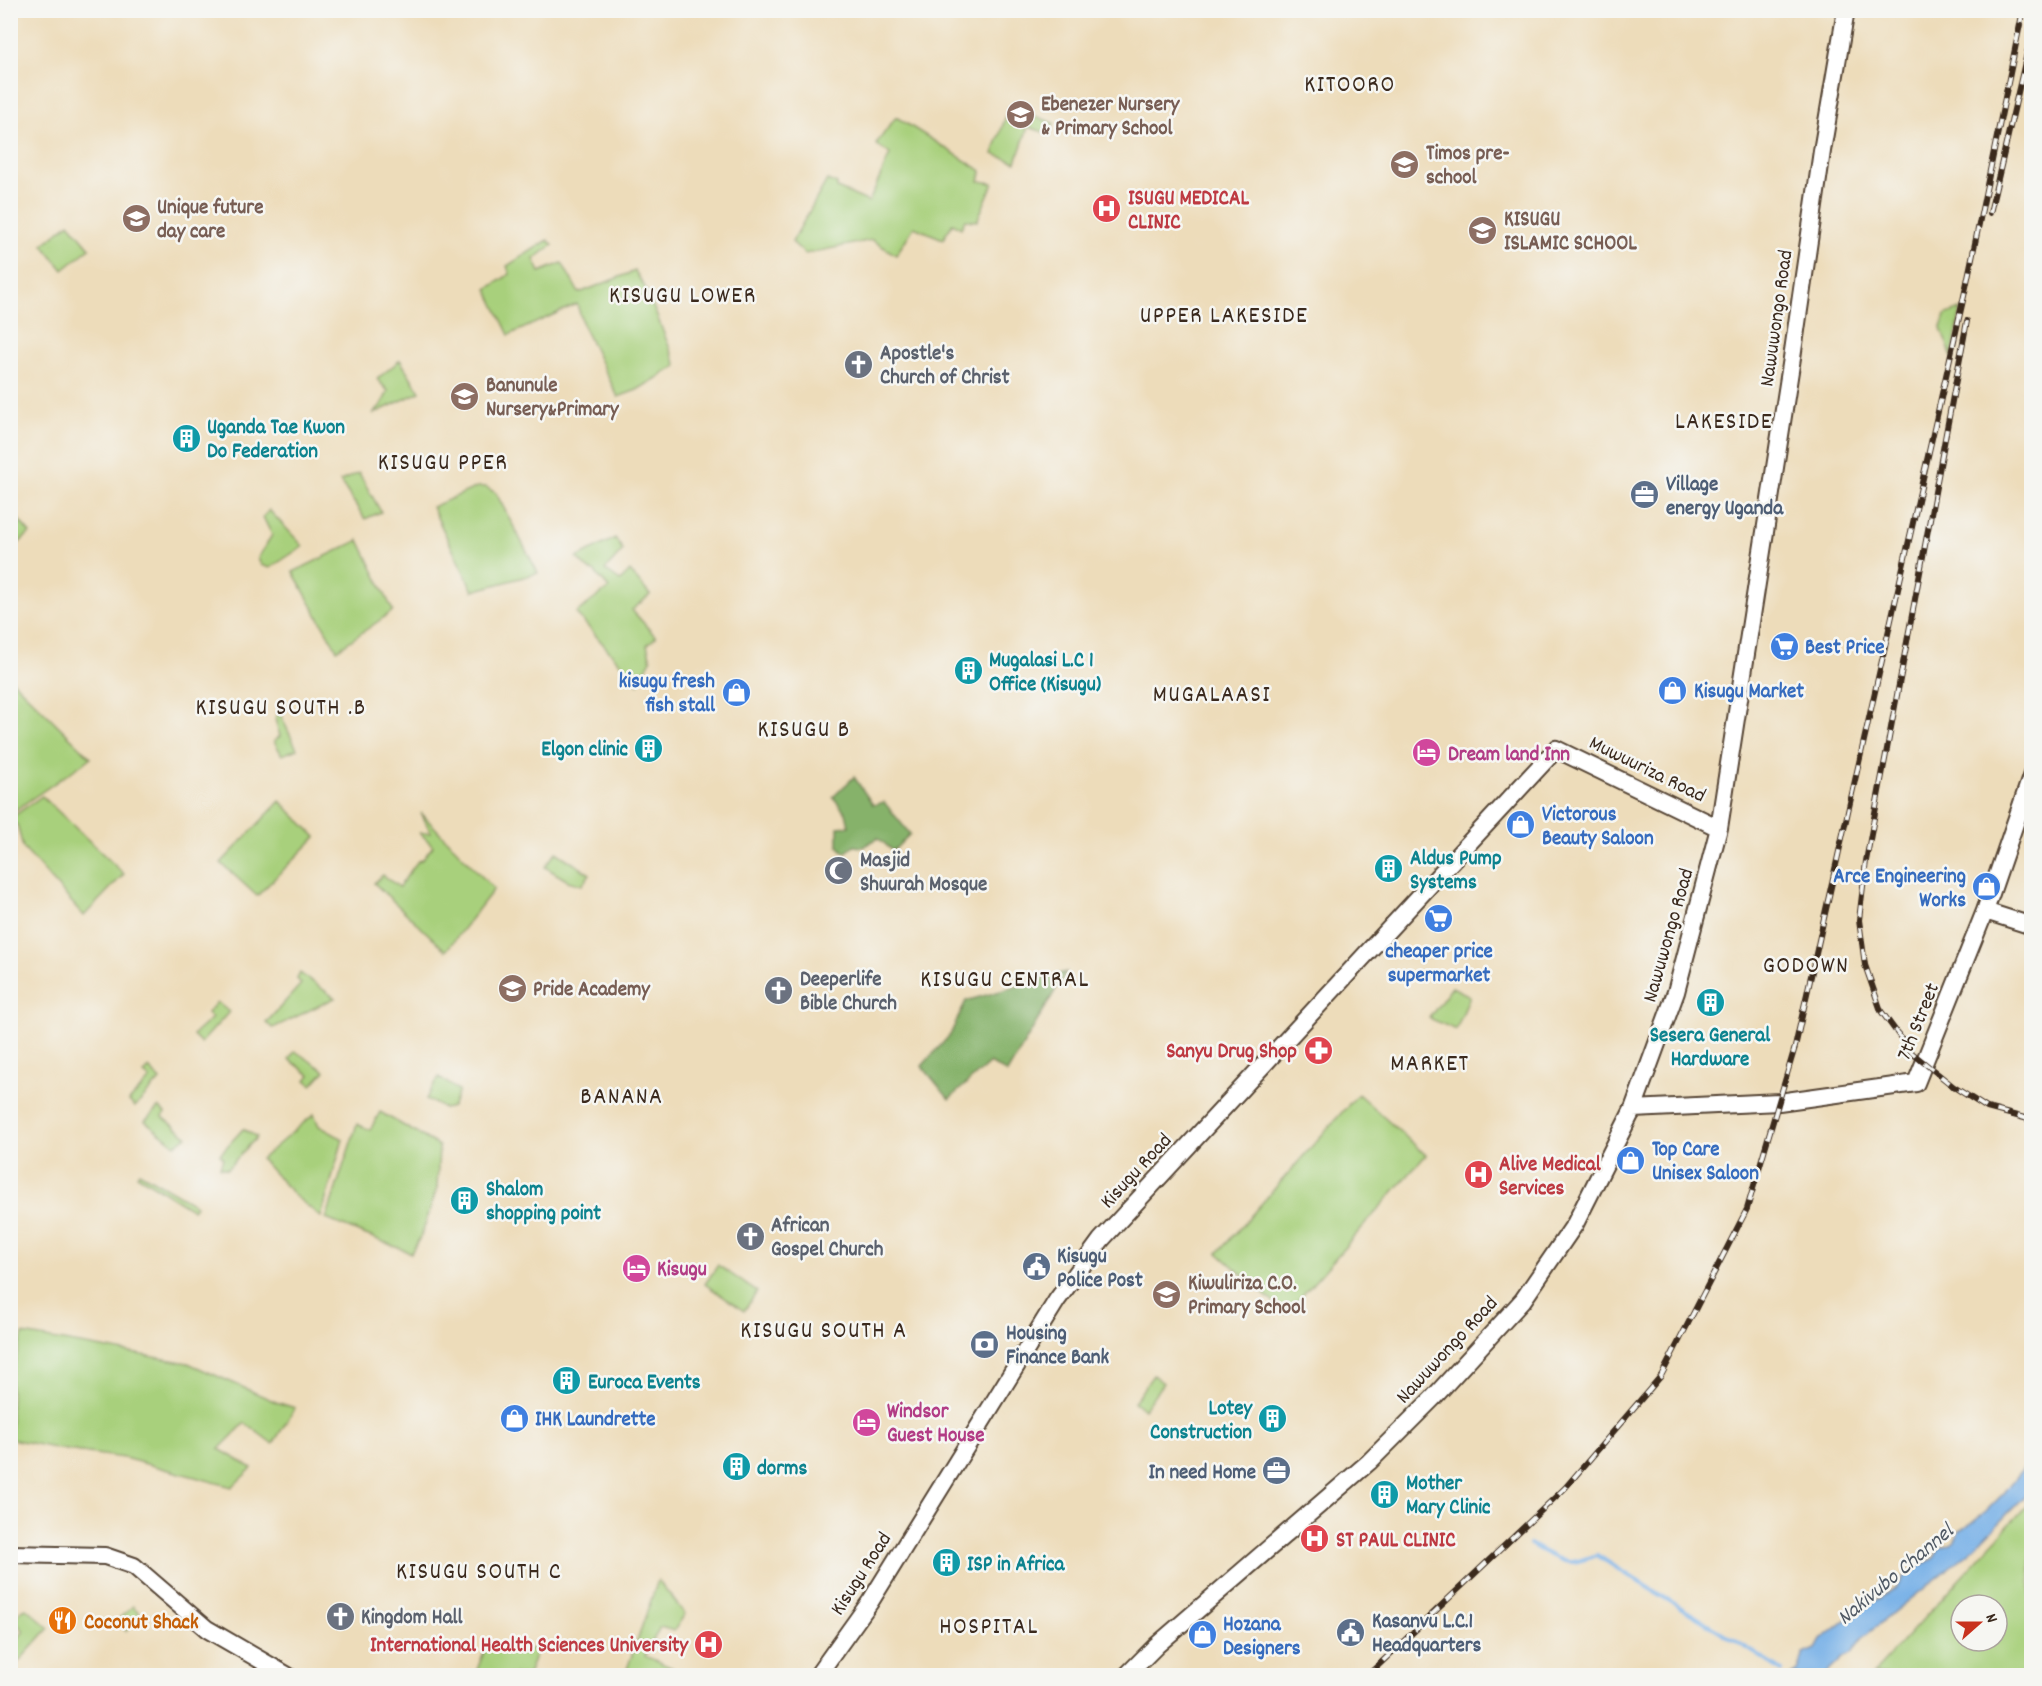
<svg xmlns="http://www.w3.org/2000/svg" width="2042" height="1686" font-family="Dekko,sans-serif">
  <rect width="100%" height="100%" fill="#f6f6f2"/>
  <filter id="ink" filterUnits="userSpaceOnUse"><feTurbulence type="fractalNoise" baseFrequency=".0167" numOctaves="2"/><feDisplacementMap in="SourceGraphic" scale="12" xChannelSelector="R" yChannelSelector="G"/><feConvolveMatrix kernelMatrix="1 2 1 2 8 2 1 2 1" color-interpolation-filters="sRGB"/></filter>
  <filter id="wash" filterUnits="userSpaceOnUse"><feTurbulence type="fractalNoise" baseFrequency=".008" numOctaves="4" result="noise"/><feDisplacementMap in="SourceGraphic" scale="24" xChannelSelector="R" yChannelSelector="G"/><feGaussianBlur stdDeviation="1.35" result="paint"/><feColorMatrix in="noise" values="0 0 0 0 0 0 0 0 0 0 0 0 0 0 0 0 0 1.4 0 .05"/><feComposite in="paint" operator="in"/></filter>
  <g filter="url(#wash)">
    <rect width="100%" height="100%" fill="#eddcba"/>
    <!-- green -->
    <path fill="#a8d07b" stroke="#727d4c" stroke-width="1.5" fill-rule="evenodd" d="M1009 107 1054 123 1050 134 1028 127 1016 162 993 154Z
      M896 117 982 171 979 181 993 183 977 221 965 220 961 228 953 223 943 239 914 227 896 255 872 240 805 254 792 242 827 180 837 184V188L869 202 890 154 876 144Z
      M69 223 90 248 63 270 43 245Z
      M548 240 553 245 534 259 540 272 562 263 579 293 635 271 646 289 677 366 637 390 618 397 584 328 577 304 509 335 487 289 510 274 507 266Z
      M1961 309 1952 357 1941 328 1945 315Z
      M400 360 420 392 373 414 382 404 388 391 377 379Z
      M359 473 381 512 365 519 340 481Z
      M477 487H486L496 493 538 573 473 591 432 507Z
      M269 510 303 546 270 568 261 565 258 558 272 535 263 517Z
      M11 511 30 533 11 550H10Z
      M615 538 623 550 605 570 620 581 630 571 650 595 632 610 656 637 647 645 651 660 638 684 576 613 609 588 594 571 589 570 577 558Z
      M359 540 393 611 337 650 293 572Z
      M11 679 91 758 11 813H10Z
      M279 712 297 749 282 755 274 741 280 736 275 719Z
      M42 796 124 874 84 916 23 848 17 824 11 825V818Z
      M280 801 316 837 257 896 221 863Z
      M421 813 494 889 446 951 374 883 383 875 399 887 417 862 423 859 433 846 420 833H431Z
      M556 852 590 874 582 885 568 881 545 867Z
      M300 973 335 998 273 1028 266 1023 301 984 297 979Z
      M1452 987 1470 996 1456 1030 1429 1018Z
      M217 1002 229 1012 201 1043 193 1035 212 1018 207 1013Z
      M295 1051 325 1071 312 1085 306 1080 310 1075 289 1059Z
      M149 1068 160 1080 135 1107 129 1101 150 1079 144 1074Z
      M439 1077 459 1091 452 1107 445 1109 426 1099Z
      M1358 1094 1426 1155 1286 1314 1218 1253Z
      M159 1107 165 1113 163 1117 187 1136 175 1145 145 1121Z
      M380 1112 439 1146 437 1188 422 1234 411 1253 326 1219 357 1124 370 1130Z
      M314 1114 319 1126 343 1139 321 1217 295 1196 261 1159Z
      M243 1129 257 1137 227 1169 220 1167 223 1158 220 1154Z
      M139 1172 196 1205 193 1210 137 1175Z
      M718 1265 757 1292 744 1311 705 1284Z
      M23 1334 188 1363 276 1402 295 1408 273 1444 245 1423 219 1449 252 1468 232 1487 124 1458 59 1449 11 1439V1376Z
      M1153 1375 1163 1383 1144 1409 1134 1402Z
      M2031 1501V1675H1872ZM1961 1605H1997V1641H1961Z
      M658 1580 685 1614 674 1631 660 1627 645 1656 673 1668 669 1675H625Z
      M133 1606 142 1616 126 1631 116 1621Z
      M26 1608 49 1628 11 1670V1646L24 1631 16 1622 20 1611Z
      M487 1644 537 1650 528 1675H475Z"/>
    <!-- forest -->
    <path fill="#86b26b" stroke="#606e44" stroke-width="1.5" d="M854 777 873 805 884 802 910 834 893 851 878 838 863 847 854 846 845 853 838 846V827L849 826 846 813 833 797Z
      M1066 972 1007 1073 990 1063 949 1099 922 1066 950 1035 966 1001Z"/>
    <!-- water -->
    <path fill="#77b0e7" stroke="#596d82" stroke-width="1.5" d="M2031 1459V1490L1972 1550 1861 1639 1852 1654 1844 1657 1825 1675H1791L1797 1671 1804 1654 1816 1649 1821 1640 1865 1605 1874 1602 1897 1587 1908 1573 1934 1558 1940 1548 1954 1542 1960 1531 1986 1511 2004 1493Z"/>
    <g fill="none" stroke-linecap="round" stroke-linejoin="round">
      <!-- stream -->
      <path stroke="#77b0e7" stroke-width="4" d="M1530 1544C1542 1551 1555 1559 1569 1562 1577 1563 1589 1557 1597 1555 1658 1596 1722 1630 1782 1671"/>
    </g>
  </g>
  <g filter="url(#ink)">
    <g fill="none" stroke-linecap="round" stroke-linejoin="round">
      <defs>
        <path id="tertiary" d="M1985 911 2032 926
          M1633 1109 1779 1102 1916 1083 1985 911 2032 774
          M10 1554 105 1556 134 1566 207 1629 288 1676
          M817 1676 870 1602 1057 1300 1101 1240 1556 749 1719 828
          M1126 1676 1157 1645 1369 1462 1433 1398 1523 1300 1575 1224 1633 1109 1676 992 1719 828 1792 358 1822 151 1846 10"/>
      </defs>
      <!-- tertiary casing -->
      <use href="#tertiary" stroke="#564535" stroke-width="20"/>
      <!-- tertiary -->
      <use href="#tertiary" stroke="#fff" stroke-width="16"/>
      <defs>
        <path id="rail" d="M1990 213 2032 32
          M1967 321 1866 861 1859 920 1865 965 1881 1011 1912 1053 1954 1087 1987 1108 2032 1120
          M1367 1676 1565 1488 1661 1376 1747 1209 1795 1047 1966 287 2023 10"/>
      </defs>
      <!-- rail casing -->
      <use href="#rail" stroke="#3b2a1e" stroke-width="6"/>
      <!-- rail -->
      <use href="#rail" stroke="#f6f6f2" stroke-width="4" stroke-dasharray="11" stroke-linecap="butt"/>
    </g>
  </g>
  <!-- icons -->
  <defs>
    <symbol id="school-disc" viewBox="-11 -11 22 22"><circle r="9.5" fill="#8d6e63" stroke="#f6f6f2"/><path d="M0-5L7-2L0 1L-7-2ZM-4 1L0 2.5L4 1V4Q0 6-4 4Z" fill="#fff"/></symbol>
    <symbol id="hospital-disc" viewBox="-11 -11 22 22"><circle r="9.5" fill="#e0444e" stroke="#f6f6f2"/><path d="M-5-5h3v3.5h4V-5h3V5h-3V1.5h-4V5h-3Z" fill="#fff"/></symbol>
    <symbol id="church-disc" viewBox="-11 -11 22 22"><circle r="9.5" fill="#6b7280" stroke="#f6f6f2"/><path d="M-1.2-6h2.4v3.5h3.3v2.4h-3.3V6h-2.4V-.1h-3.3v-2.4h3.3Z" fill="#fff"/></symbol>
    <symbol id="building-disc" viewBox="-11 -11 22 22"><circle r="9.5" fill="#0f9aa8" stroke="#f6f6f2"/><path d="M-4-6H4V6H1V3H-1V6H-4ZM-2.5-4.3h1.7v1.8h-1.7ZM.8-4.3h1.7v1.8H.8ZM-2.5-1h1.7V.8h-1.7ZM.8-1h1.7V.8H.8Z" fill="#fff"/></symbol>
    <symbol id="office-disc" viewBox="-11 -11 22 22"><circle r="9.5" fill="#5c6f8a" stroke="#f6f6f2"/><path d="M-6-3h4V-5.5h4V-3h4V5H-6ZM-1-4.5V-3h2v-1.5ZM-6 0V1H6V0Z" fill="#fff"/></symbol>
    <symbol id="supermarket-disc" viewBox="-11 -11 22 22"><circle r="9.5" fill="#3f7fe0" stroke="#f6f6f2"/><path d="M-6-5.5h2.5l.6 2H6L4.5 2H-2.5L-4.4-4H-6ZM-1.5 3.2a1.3 1.3 0 1 0 .1 0ZM3 3.2a1.3 1.3 0 1 0 .1 0Z" fill="#fff"/></symbol>
    <symbol id="shop-disc" viewBox="-11 -11 22 22"><circle r="9.5" fill="#3f7fe0" stroke="#f6f6f2"/><path d="M-5-2.5h2.3a2.7 3.5 0 0 1 5.4 0H5L5.5 6h-11ZM-1.5-2.5h3a1.5 2.3 0 0 0-3 0Z" fill="#fff"/></symbol>
    <symbol id="hotel-disc" viewBox="-11 -11 22 22"><circle r="9.5" fill="#d1479c" stroke="#f6f6f2"/><path d="M-6-4.5h1.5V1H6V5H4.5V3h-9V5H-6ZM-4 0a1.8 1.8 0 1 1 3.6 0ZM.5 0V-2.5h3Q6-2.5 6 0Z" fill="#fff"/></symbol>
    <symbol id="mosque-disc" viewBox="-11 -11 22 22"><circle r="9.5" fill="#6b7280" stroke="#f6f6f2"/><path d="M3.5-4.9A6 6 0 1 0 3.5 4.9A5 5 0 1 1 3.5-4.9Z" fill="#fff"/></symbol>
    <symbol id="pharmacy-disc" viewBox="-11 -11 22 22"><circle r="9.5" fill="#e0444e" stroke="#f6f6f2"/><path d="M-2-6h4v4h4v4h-4v4h-4v-4h-4v-4h4Z" fill="#fff"/></symbol>
    <symbol id="civic-disc" viewBox="-11 -11 22 22"><circle r="9.5" fill="#5c6f8a" stroke="#f6f6f2"/><path d="M-.6-6.5H3V-4.5H.6V-3L4-1V1h2V6H-6V1h2V-1L-.6-3ZM-1.2 2.5V6h2.4V2.5Z" fill="#fff"/></symbol>
    <symbol id="bank-disc" viewBox="-11 -11 22 22"><circle r="9.5" fill="#5c6f8a" stroke="#f6f6f2"/><path d="M-6-4H6V4H-6ZM0-2.3a2.3 2.3 0 1 0 0 4.6a2.3 2.3 0 1 0 0-4.6Z" fill="#fff"/></symbol>
    <symbol id="restaurant-disc" viewBox="-11 -11 22 22"><circle r="9.5" fill="#e8710a" stroke="#f6f6f2"/><path d="M-5-6h1v4h1v-4h1v4h1v-4h1v5L-1.5 .5V6h-2V.5L-5-1ZM5-6V6H3V1.5H1.5Q1.5-4 5-6Z" fill="#fff"/></symbol>
  </defs>
  <g fill-rule="evenodd">
    <use href="#school-disc" x="1004" y="98" width="33" height="33"/>
    <use href="#school-disc" x="1388" y="148" width="33" height="33"/>
    <use href="#hospital-disc" x="1090" y="192" width="33" height="33"/>
    <use href="#school-disc" x="120" y="202" width="33" height="33"/>
    <use href="#school-disc" x="1466" y="214" width="33" height="33"/>
    <use href="#church-disc" x="842" y="348" width="33" height="33"/>
    <use href="#school-disc" x="448" y="380" width="33" height="33"/>
    <use href="#building-disc" x="170" y="422" width="33" height="33"/>
    <use href="#office-disc" x="1628" y="478" width="33" height="33"/>
    <use href="#supermarket-disc" x="1768" y="630" width="33" height="33"/>
    <use href="#building-disc" x="952" y="654" width="33" height="33"/>
    <use href="#shop-disc" x="1656" y="674" width="33" height="33"/>
    <use href="#shop-disc" x="720" y="676" width="33" height="33"/>
    <use href="#building-disc" x="632" y="732" width="33" height="33"/>
    <use href="#hotel-disc" x="1410" y="736" width="33" height="33"/>
    <use href="#shop-disc" x="1504" y="808" width="33" height="33"/>
    <use href="#building-disc" x="1372" y="852" width="33" height="33"/>
    <use href="#mosque-disc" x="822" y="854" width="33" height="33"/>
    <use href="#shop-disc" x="1970" y="870" width="33" height="33"/>
    <use href="#supermarket-disc" x="1422" y="902" width="33" height="33"/>
    <use href="#school-disc" x="496" y="972" width="33" height="33"/>
    <use href="#church-disc" x="762" y="974" width="33" height="33"/>
    <use href="#building-disc" x="1694" y="986" width="33" height="33"/>
    <use href="#pharmacy-disc" x="1302" y="1034" width="33" height="33"/>
    <use href="#shop-disc" x="1614" y="1144" width="33" height="33"/>
    <use href="#hospital-disc" x="1462" y="1158" width="33" height="33"/>
    <use href="#building-disc" x="448" y="1184" width="33" height="33"/>
    <use href="#church-disc" x="734" y="1220" width="33" height="33"/>
    <use href="#civic-disc" x="1020" y="1250" width="33" height="33"/>
    <use href="#hotel-disc" x="620" y="1252" width="33" height="33"/>
    <use href="#school-disc" x="1150" y="1278" width="33" height="33"/>
    <use href="#bank-disc" x="968" y="1328" width="33" height="33"/>
    <use href="#building-disc" x="550" y="1364" width="33" height="33"/>
    <use href="#shop-disc" x="498" y="1402" width="33" height="33"/>
    <use href="#building-disc" x="1256" y="1402" width="33" height="33"/>
    <use href="#hotel-disc" x="850" y="1406" width="33" height="33"/>
    <use href="#building-disc" x="720" y="1450" width="33" height="33"/>
    <use href="#office-disc" x="1260" y="1454" width="33" height="33"/>
    <use href="#building-disc" x="1368" y="1478" width="33" height="33"/>
    <use href="#hospital-disc" x="1298" y="1522" width="33" height="33"/>
    <use href="#building-disc" x="930" y="1546" width="33" height="33"/>
    <use href="#church-disc" x="324" y="1600" width="33" height="33"/>
    <use href="#restaurant-disc" x="46" y="1604" width="33" height="33"/>
    <use href="#civic-disc" x="1334" y="1616" width="33" height="33"/>
    <use href="#shop-disc" x="1186" y="1618" width="33" height="33"/>
    <use href="#hospital-disc" x="692" y="1628" width="33" height="33"/>
  </g>
  <g text-anchor="middle" stroke-width="5" stroke-linejoin="round" paint-order="stroke">
    <!-- education labels -->
    <g font-size="21" font-weight="bold" fill="#785e54" stroke="#f6f6f2" text-anchor="start">
      <text x="1041" y="110">Ebenezer Nursery<tspan x="1041" dy="24">&amp; Primary School</tspan></text>
      <text x="1426" y="159">Timos pre-<tspan x="1426" dy="24">school</tspan></text>
      <text x="157" y="213">Unique future<tspan x="157" dy="24">day care</tspan></text>
      <text x="1504" y="225">KISUGU<tspan x="1504" dy="24">ISLAMIC SCHOOL</tspan></text>
      <text x="486" y="391">Banunule<tspan x="486" dy="24">Nursery&amp;Primary</tspan></text>
      <text x="533" y="995">Pride Academy</text>
      <text x="1188" y="1289">Kiwuliriza C.O.<tspan x="1188" dy="24">Primary School</tspan></text>
    </g>
    <!-- health labels -->
    <g font-size="21" font-weight="bold" fill="#be3a42" stroke="#f6f6f2" text-anchor="start">
      <text x="1128" y="204">ISUGU MEDICAL<tspan x="1128" dy="24">CLINIC</tspan></text>
      <text x="1297" y="1057" text-anchor="end">Sanyu Drug Shop</text>
      <text x="1499" y="1170">Alive Medical<tspan x="1499" dy="24">Services</tspan></text>
      <text x="1336" y="1546">ST PAUL CLINIC</text>
      <text x="688" y="1651" text-anchor="end">International Health Sciences University</text>
    </g>
    <!-- street labels -->
    <g font-size="21" fill="#3b2a1e" stroke="#f6f6f2">
      <text transform="translate(1775 318) rotate(-82)" y="7">Nawuwongo Road</text>
      <text transform="translate(1648 768) rotate(26)" y="7">Muwuuriza Road</text>
      <text transform="translate(1667 935) rotate(-74)" y="7">Nawuwongo Road</text>
      <text transform="translate(1917 1021) rotate(-68)" y="7">7th Street</text>
      <text transform="translate(1135 1170) rotate(-47)" y="7">Kisugu Road</text>
      <text transform="translate(1446 1349) rotate(-47)" y="7">Nawuwongo Road</text>
      <text transform="translate(860 1573) rotate(-57)" y="7">Kisugu Road</text>
    </g>
    <!-- worship labels -->
    <g font-size="21" font-weight="bold" fill="#5b616d" stroke="#f6f6f2" text-anchor="start">
      <text x="880" y="359">Apostle's<tspan x="880" dy="24">Church of Christ</tspan></text>
      <text x="860" y="866">Masjid<tspan x="860" dy="24">Shuurah Mosque</tspan></text>
      <text x="800" y="985">Deeperlife<tspan x="800" dy="24">Bible Church</tspan></text>
      <text x="771" y="1231">African<tspan x="771" dy="24">Gospel Church</tspan></text>
      <text x="361" y="1623">Kingdom Hall</text>
    </g>
    <!-- culture labels -->
    <g font-size="21" font-weight="bold" fill="#0d838f" stroke="#f6f6f2" text-anchor="start">
      <text x="207" y="433">Uganda Tae Kwon<tspan x="207" dy="24">Do Federation</tspan></text>
      <text x="989" y="666">Mugalasi L.C 1<tspan x="989" dy="24">Office (Kisugu)</tspan></text>
      <text x="628" y="755" text-anchor="end">Elgon clinic</text>
      <text x="1410" y="864">Aldus Pump<tspan x="1410" dy="24">Systems</tspan></text>
      <text x="1710" y="1041" text-anchor="middle">Sesera General<tspan x="1710" dy="24">Hardware</tspan></text>
      <text x="486" y="1195">Shalom<tspan x="486" dy="24">shopping point</tspan></text>
      <text x="588" y="1388">Euroca Events</text>
      <text x="1252" y="1414" text-anchor="end">Lotey<tspan x="1252" dy="24">Construction</tspan></text>
      <text x="757" y="1474">dorms</text>
      <text x="1406" y="1489">Mother<tspan x="1406" dy="24">Mary Clinic</tspan></text>
      <text x="967" y="1570">ISP in Africa</text>
    </g>
    <!-- service labels -->
    <g font-size="21" font-weight="bold" fill="#4e5e75" stroke="#f6f6f2" text-anchor="start">
      <text x="1666" y="490">Village<tspan x="1666" dy="24">energy Uganda</tspan></text>
      <text x="1057" y="1262">Kisugu<tspan x="1057" dy="24">Police Post</tspan></text>
      <text x="1006" y="1339">Housing<tspan x="1006" dy="24">Finance Bank</tspan></text>
      <text x="1256" y="1478" text-anchor="end">In need Home</text>
      <text x="1372" y="1627">Kasanvu L.C.1<tspan x="1372" dy="24">Headquarters</tspan></text>
    </g>
    <!-- shop labels -->
    <g font-size="21" font-weight="bold" fill="#366cbe" stroke="#f6f6f2" text-anchor="start">
      <text x="1805" y="653">Best Price</text>
      <text x="715" y="687" text-anchor="end">kisugu fresh<tspan x="715" dy="24">fish stall</tspan></text>
      <text x="1694" y="697">Kisugu Market</text>
      <text x="1542" y="820">Victorous<tspan x="1542" dy="24">Beauty Saloon</tspan></text>
      <text x="1966" y="882" text-anchor="end">Arce Engineering<tspan x="1966" dy="24">Works</tspan></text>
      <text x="1439" y="957" text-anchor="middle">cheaper price<tspan x="1439" dy="24">supermarket</tspan></text>
      <text x="1652" y="1155">Top Care<tspan x="1652" dy="24">Unisex Saloon</tspan></text>
      <text x="535" y="1425">IHK Laundrette</text>
      <text x="1223" y="1630">Hozana<tspan x="1223" dy="24">Designers</tspan></text>
    </g>
    <!-- hotel labels -->
    <g font-size="21" font-weight="bold" fill="#b23c85" stroke="#f6f6f2" text-anchor="start">
      <text x="1448" y="760">Dream land Inn</text>
      <text x="657" y="1275">Kisugu</text>
      <text x="887" y="1417">Windsor<tspan x="887" dy="24">Guest House</tspan></text>
    </g>
    <!-- food labels -->
    <g font-size="21" font-weight="bold" fill="#c56008" stroke="#f6f6f2" text-anchor="start">
      <text x="84" y="1628">Coconut Shack</text>
    </g>
    <!-- water labels -->
    <g font-size="22" font-style="italic" fill="#505964" stroke="#f6f6f2">
      <text transform="translate(1894 1573) rotate(-40)" y="8">Nakivubo Channel</text>
    </g>
    <!-- quarter labels -->
    <g font-size="24" letter-spacing="1.5" fill="#3b2a1e" stroke="#f6f6f2">
      <text x="1350" y="91">KITOORO</text>
      <text x="683" y="302">KISUGU LOWER</text>
      <text x="1224" y="322">UPPER LAKESIDE</text>
      <text x="1724" y="428">LAKESIDE</text>
      <text x="443" y="469">KISUGU PPER</text>
      <text x="1212" y="701">MUGALAASI</text>
      <text x="281" y="714">KISUGU SOUTH .B</text>
      <text x="804" y="736">KISUGU B</text>
      <text x="1806" y="972">GODOWN</text>
      <text x="1005" y="986">KISUGU CENTRAL</text>
      <text x="1430" y="1070">MARKET</text>
      <text x="622" y="1103">BANANA</text>
      <text x="824" y="1337">KISUGU SOUTH A</text>
      <text x="479" y="1578">KISUGU SOUTH C</text>
      <text x="989" y="1633">HOSPITAL</text>
    </g>
  </g>
  <!-- margin -->
  <rect width="2042" height="1686" fill="none" stroke="#f6f6f2" stroke-width="36"/>
  <!-- north arrow -->
  <g transform="translate(1979 1623) rotate(69)"><circle r="28" fill="#f6f6f2" stroke="#aba49d" stroke-width="1.5"/>
  <path d="M0-4.5L10 22L0 15L-10 22Z" fill="#c8321e"/>
  <text y="-9" font-size="16" font-weight="bold" text-anchor="middle" fill="#3b2a1e">N</text>
  </g>
</svg>
